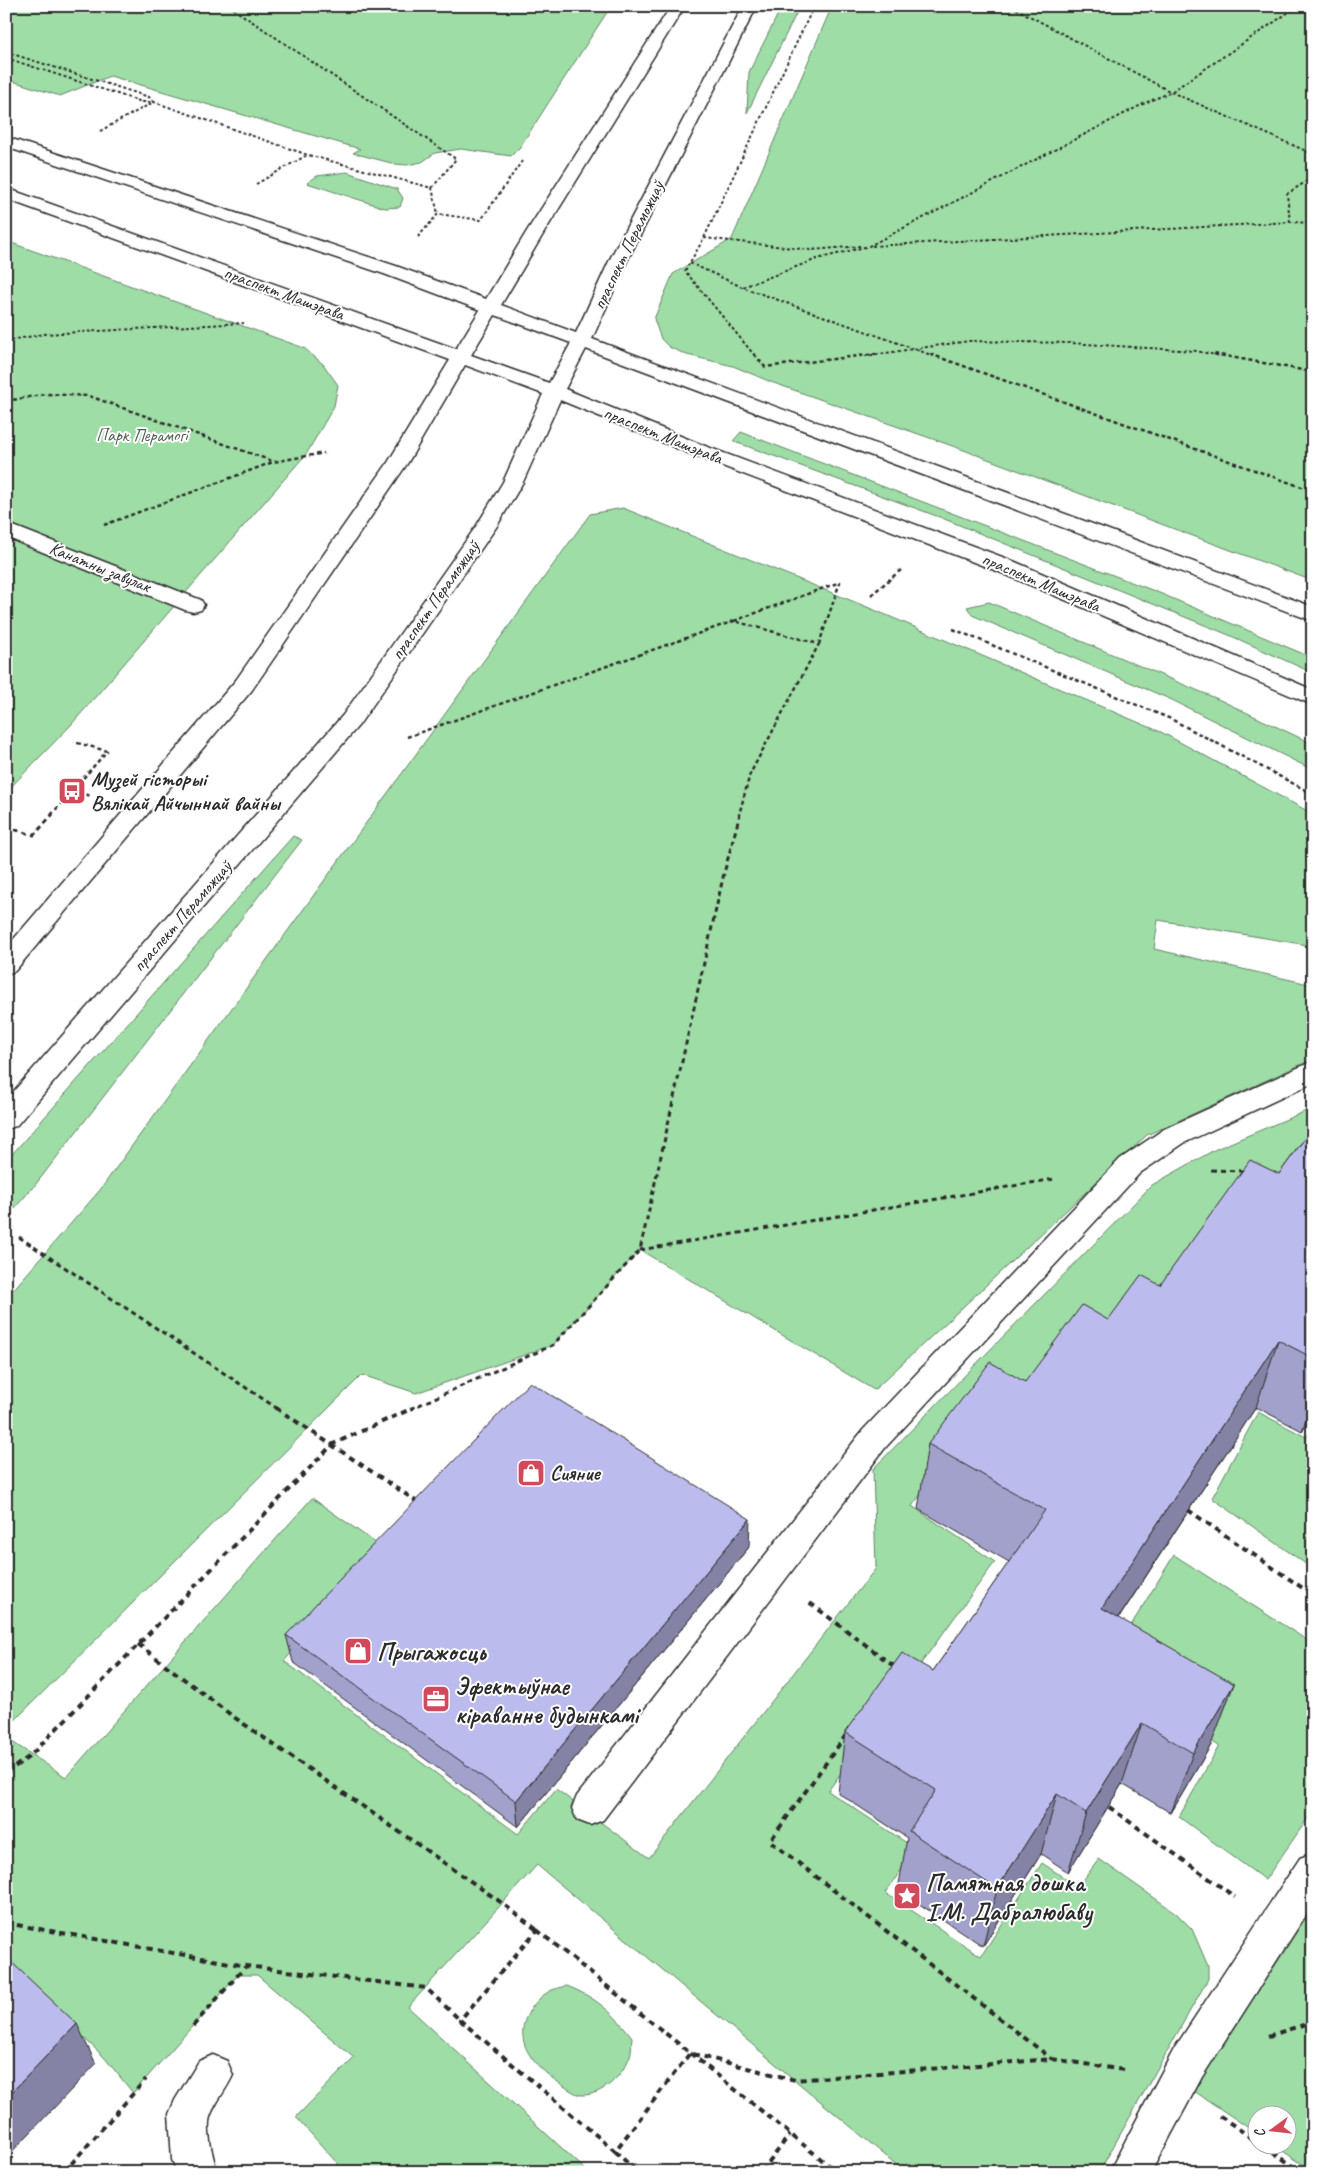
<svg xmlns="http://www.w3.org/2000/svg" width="1319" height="2178" font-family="Caveat,sans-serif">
  <rect width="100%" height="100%" fill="#fff"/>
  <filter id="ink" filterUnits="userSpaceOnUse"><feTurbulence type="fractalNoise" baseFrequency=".02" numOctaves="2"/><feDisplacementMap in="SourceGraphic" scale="10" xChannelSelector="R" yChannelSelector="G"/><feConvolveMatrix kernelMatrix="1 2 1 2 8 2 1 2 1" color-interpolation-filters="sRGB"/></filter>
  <g filter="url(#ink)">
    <!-- green -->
    <path fill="#9edda5" stroke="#648468" d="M6 6H611L520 147 511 156 461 149 435 153 422 162 407 165 395 164 353 153 360 149 110 76 60 96 6 79Z
      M782 6H800L747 113 749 72Z
      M832 6H1313V581L961 449 771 382 733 366 687 355 669 347 661 339 654 319 673 274 732 239Z
      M347 172 397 189 403 198 400 207 385 208 307 183 317 176Z
      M6 241 304 348 323 364 338 385 334 406 307 453 71 725 6 792Z
      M741 432 1157 592 1313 658V673L1229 635 942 518 733 441Z
      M623 508 872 609 1161 732 1313 814V946L1158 920 1154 949 1313 985V1059L1147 1135 874 1390 640 1250 553 1345 416 1393 362 1375 6 1729V1298L100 1190 590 514Z
      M989 602 1220 700 1313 744V770L1172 700 972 615 967 607Z
      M293 836 302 840 36 1184 6 1218V1161Z
      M1313 1108V1197L976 1422 912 1506 995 1562 828 1791 916 1849 885 1893 981 1956 1042 1863 1078 1887 1099 1859 1176 1913 1192 1929 1208 1966V1979L1099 2172H905L537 1865 408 2007 588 2172H345L296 2117 354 2058 257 1975H238L133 2093 104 2057 28 1985 6 2005V1738L66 1777 312 1498 387 1551 284 1661 518 1834 556 1789 649 1858 876 1568 873 1469 1152 1185 1216 1149Z
      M1258 1412 1306 1437 1313 1427V1569L1212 1498Z
      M1174 1555 1313 1644V1811L1265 1880 1179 1817 1219 1746 1103 1671Z
      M1313 1900V2171L1275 2146H1286V2116H1256V2133L1194 2091Z
      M567 1986C594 1996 615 2014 632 2037 631 2043 632 2051 630 2056 623 2075 603 2096 581 2095 574 2094 564 2086 558 2082 531 2064 509 2037 533 2006 542 1994 552 1988 567 1986Z"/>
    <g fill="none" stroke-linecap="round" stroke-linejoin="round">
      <defs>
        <path id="lane" d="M1313 1061V1083L1184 1143 1140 1173 885 1448 603 1820 590 1825 577 1820 572 1808 577 1796 863 1430 1120 1159 1164 1129Z
          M1313 1853V1904L1202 2077 1151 2172H1109L1174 2049 1300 1858Z
          M213 2055 227 2061 233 2075C227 2089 214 2104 210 2117 206 2129 213 2160 218 2172H177L172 2160 169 2114 175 2100 199 2061Z"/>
        <path id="street" d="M6 523 201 600 204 605 201 610 193 612 185 610 6 537Z"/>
        <path id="primary" d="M671 6H685L545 231 501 305 576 333 611 257 743 6H757L629 257 592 339 1106 529 1313 607V621L586 349 565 389 705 446 1013 561 1313 690V705L997 571 691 454 560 400 523 482 497 526 359 725 16 1126 6 1129V1100L343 715 477 525 503 482 543 394 465 365 407 464 252 690 15 971 6 974V948L236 680 387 464 450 360 6 199V188L456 349 480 310 384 274 6 147V137L396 266 486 299 527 231ZM495 315 571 343 549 383 471 355Z"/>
      </defs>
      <!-- lane casing -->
      <use href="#lane" stroke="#2b2b2b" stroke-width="3"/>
      <!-- street casing -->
      <use href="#street" stroke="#2b2b2b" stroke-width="3"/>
      <!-- primary casing -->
      <use href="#primary" stroke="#2b2b2b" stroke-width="3"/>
      <!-- path-far3 -->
      <path stroke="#2b2b2b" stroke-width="2" stroke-dasharray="3 2.5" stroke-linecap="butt" d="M229 6 456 159 432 188
        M1011 6 1171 92 1313 154
        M6 52 149 97 154 102
        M6 58 142 102H154L308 155 432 188 438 214
        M100 131 154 102
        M256 184 307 155
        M1290 222 1287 194 1313 177
        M418 237 438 214 481 220 522 161
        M704 238 811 250 861 246
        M872 246 1290 222 1313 223
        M690 263 742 287 934 356
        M743 287 817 259 869 246 1145 103 1171 92 1298 6
        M6 341 44 334 244 323
        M755 356 685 271 704 238 814 6
        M865 356 969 341 1070 343 1196 351 1221 356"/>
      <!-- path-far2 -->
      <path stroke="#2b2b2b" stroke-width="2.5" stroke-dasharray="4 3" stroke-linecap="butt" d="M754 354 765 367 876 354
        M930 354 1313 491
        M1214 354 1313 372
        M6 401 47 394 89 396 272 461
        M104 525 273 462 324 453
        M871 595 901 570
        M734 621 840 582 819 644
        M953 629 1171 719 1313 794
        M407 737 734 621 819 644 750 774 739 815
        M72 791 91 796
        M51 815 107 751 74 742"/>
      <!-- path-far1 -->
      <path stroke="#2b2b2b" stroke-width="3" stroke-dasharray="5 4" stroke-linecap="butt" d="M6 827 34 835 53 814
        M1211 1170 1245 1171
        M19 1237 278 1409
        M640 1250 1054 1179
        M410 1409 553 1345 640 1250 724 873 740 814"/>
      <!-- path -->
      <path stroke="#2b2b2b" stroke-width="4" stroke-dasharray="6 5" stroke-linecap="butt" d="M276 1408 419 1503
        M1188 1510 1313 1595
        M810 1603 895 1667
        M138 1644 231 1715 502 1903 537 1930
        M846 1735 770 1841 1052 2059
        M6 1773 30 1756 333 1444 413 1408
        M1109 1807 1235 1897
        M6 1923 246 1966 426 1988 460 2020
        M537 1930 690 2053 615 2151 460 2020Z
        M193 2026 245 1967
        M1268 2036 1313 2022
        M690 2053 837 2172
        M693 2054 795 2080 1052 2059 1124 2070
        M1220 2116 1256 2141
        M1264 2146 1302 2172
        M615 2151 637 2172
        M64 2172 146 2079
        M762 2172 790 2134"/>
      <!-- lane -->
      <use href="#lane" fill="#fff" fill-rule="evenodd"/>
      <!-- street -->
      <use href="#street" fill="#fff" fill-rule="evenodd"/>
      <!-- primary -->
      <use href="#primary" fill="#fff" fill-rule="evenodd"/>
    </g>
    <!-- wall -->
    <path fill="#a2a1cc" stroke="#2b2b2b" d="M1313 1127V1413L1302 1431 1256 1407 1119 1618 1211 1745 1171 1813 1122 1784 1068 1872 1041 1854 983 1946 898 1890 907 1838 838 1793 845 1732 933 1671 1009 1562 918 1509 928 1444 1025 1382 1108 1320 1160 1285 1279 1174Z
      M749 1547 518 1827 293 1662 286 1635Z"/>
    <!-- shaded-wall -->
    <path fill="#8483a6" stroke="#2b2b2b" d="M1278 1340 1256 1407 1084 1671 1102 1608Z
      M1313 1400V1413L1302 1431Z
      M750 1519 749 1547 518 1827 516 1801Z
      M1234 1684 1211 1745 1171 1813 1193 1753Z
      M1142 1723 1122 1784 1068 1872 1086 1813Z
      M1057 1794 1041 1854 983 1946 997 1889Z
      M77 2024 96 2064 6 2158V2098Z"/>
    <!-- building -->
    <path fill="#bcbbed" stroke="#2b2b2b" d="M1313 1127V1358L1278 1340 1102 1608 1234 1684 1193 1753 1142 1723 1086 1813 1057 1794 997 1889 909 1831 936 1790 845 1732 902 1653 933 1671 1045 1510 928 1444 990 1362 1025 1382 1082 1305 1108 1320 1141 1275 1160 1285 1250 1160 1279 1174Z
      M530 1382 750 1519 516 1801 286 1635Z
      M6 1957 77 2024 6 2098Z"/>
  </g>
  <!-- icons -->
  <defs>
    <symbol id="bus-square" viewBox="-11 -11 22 22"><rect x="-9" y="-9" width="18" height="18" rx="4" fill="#d1495b" stroke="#fff"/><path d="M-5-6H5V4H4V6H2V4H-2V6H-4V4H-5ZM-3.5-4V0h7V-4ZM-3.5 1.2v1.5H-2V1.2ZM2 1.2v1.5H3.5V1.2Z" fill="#fff"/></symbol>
    <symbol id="shop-square" viewBox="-11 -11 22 22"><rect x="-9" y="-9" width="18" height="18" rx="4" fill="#d1495b" stroke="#fff"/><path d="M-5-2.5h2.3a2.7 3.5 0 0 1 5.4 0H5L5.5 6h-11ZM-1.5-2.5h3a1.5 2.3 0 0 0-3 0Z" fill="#fff"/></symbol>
    <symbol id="office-square" viewBox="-11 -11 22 22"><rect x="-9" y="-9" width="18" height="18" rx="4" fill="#d1495b" stroke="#fff"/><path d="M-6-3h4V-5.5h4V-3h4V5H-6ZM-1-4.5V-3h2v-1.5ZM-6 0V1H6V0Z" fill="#fff"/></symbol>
    <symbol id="sight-square" viewBox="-11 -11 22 22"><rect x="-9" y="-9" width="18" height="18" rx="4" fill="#d1495b" stroke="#fff"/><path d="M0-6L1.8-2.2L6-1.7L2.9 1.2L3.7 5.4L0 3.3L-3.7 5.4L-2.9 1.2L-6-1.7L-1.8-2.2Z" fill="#fff"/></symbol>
  </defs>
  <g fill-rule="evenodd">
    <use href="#bus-square" x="56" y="775" width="32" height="32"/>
    <use href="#shop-square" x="515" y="1457" width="32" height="32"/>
    <use href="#shop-square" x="342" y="1635" width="32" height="32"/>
    <use href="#office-square" x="420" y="1683" width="32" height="32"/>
    <use href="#sight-square" x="891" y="1880" width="32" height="32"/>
  </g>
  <g text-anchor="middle" stroke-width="4" stroke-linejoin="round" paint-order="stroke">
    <!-- far-street labels -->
    <g font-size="18" fill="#2b2b2b" stroke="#fff">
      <text transform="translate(628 245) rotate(-64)" y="6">праспект Пераможцаў</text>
      <text transform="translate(284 293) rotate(20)" y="6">праспект Машэрава</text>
      <text transform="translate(663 435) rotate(22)" y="6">праспект Машэрава</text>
      <text transform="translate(100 567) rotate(22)" y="6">Канатны завулак</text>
      <text transform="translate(1041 582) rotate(23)" y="6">праспект Машэрава</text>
      <text transform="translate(435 600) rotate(-55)" y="6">праспект Пераможцаў</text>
      <text transform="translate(182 916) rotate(-49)" y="6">праспект Пераможцаў</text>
    </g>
    <!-- far-park labels -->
    <g font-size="18" fill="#4e6050" stroke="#fff">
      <text x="142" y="441">Парк Перамогі</text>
    </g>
    <!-- poi labels -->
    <g font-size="21" font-weight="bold" fill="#2b2b2b" stroke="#fff" text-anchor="start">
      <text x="91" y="786">Музей гісторыі<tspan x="91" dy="24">Вялікай Айчыннай вайны</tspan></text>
      <text x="550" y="1480">Сияние</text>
    </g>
    <!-- near-poi labels -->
    <g font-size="25" font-weight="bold" fill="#2b2b2b" stroke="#fff" text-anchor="start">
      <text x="377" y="1660">Прыгажосць</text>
      <text x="455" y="1694">Эфектыўнае<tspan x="455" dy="29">кіраванне будынкамі</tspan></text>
      <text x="926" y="1891">Памятная дошка<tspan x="926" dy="29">І.М. Дабралюбаву</tspan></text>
    </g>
  </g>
  <!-- margin -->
  <rect width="1319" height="2178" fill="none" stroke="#fff" stroke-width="25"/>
  <rect x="12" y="12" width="1294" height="2153" fill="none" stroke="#2b2b2b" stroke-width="2" filter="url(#ink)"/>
  <!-- north arrow -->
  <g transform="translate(1272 2130) rotate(255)"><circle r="24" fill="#ffffff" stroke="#aaaaaa"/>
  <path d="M0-4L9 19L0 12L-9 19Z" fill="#d1495b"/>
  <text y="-8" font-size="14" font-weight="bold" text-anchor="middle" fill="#2b2b2b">С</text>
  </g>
</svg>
